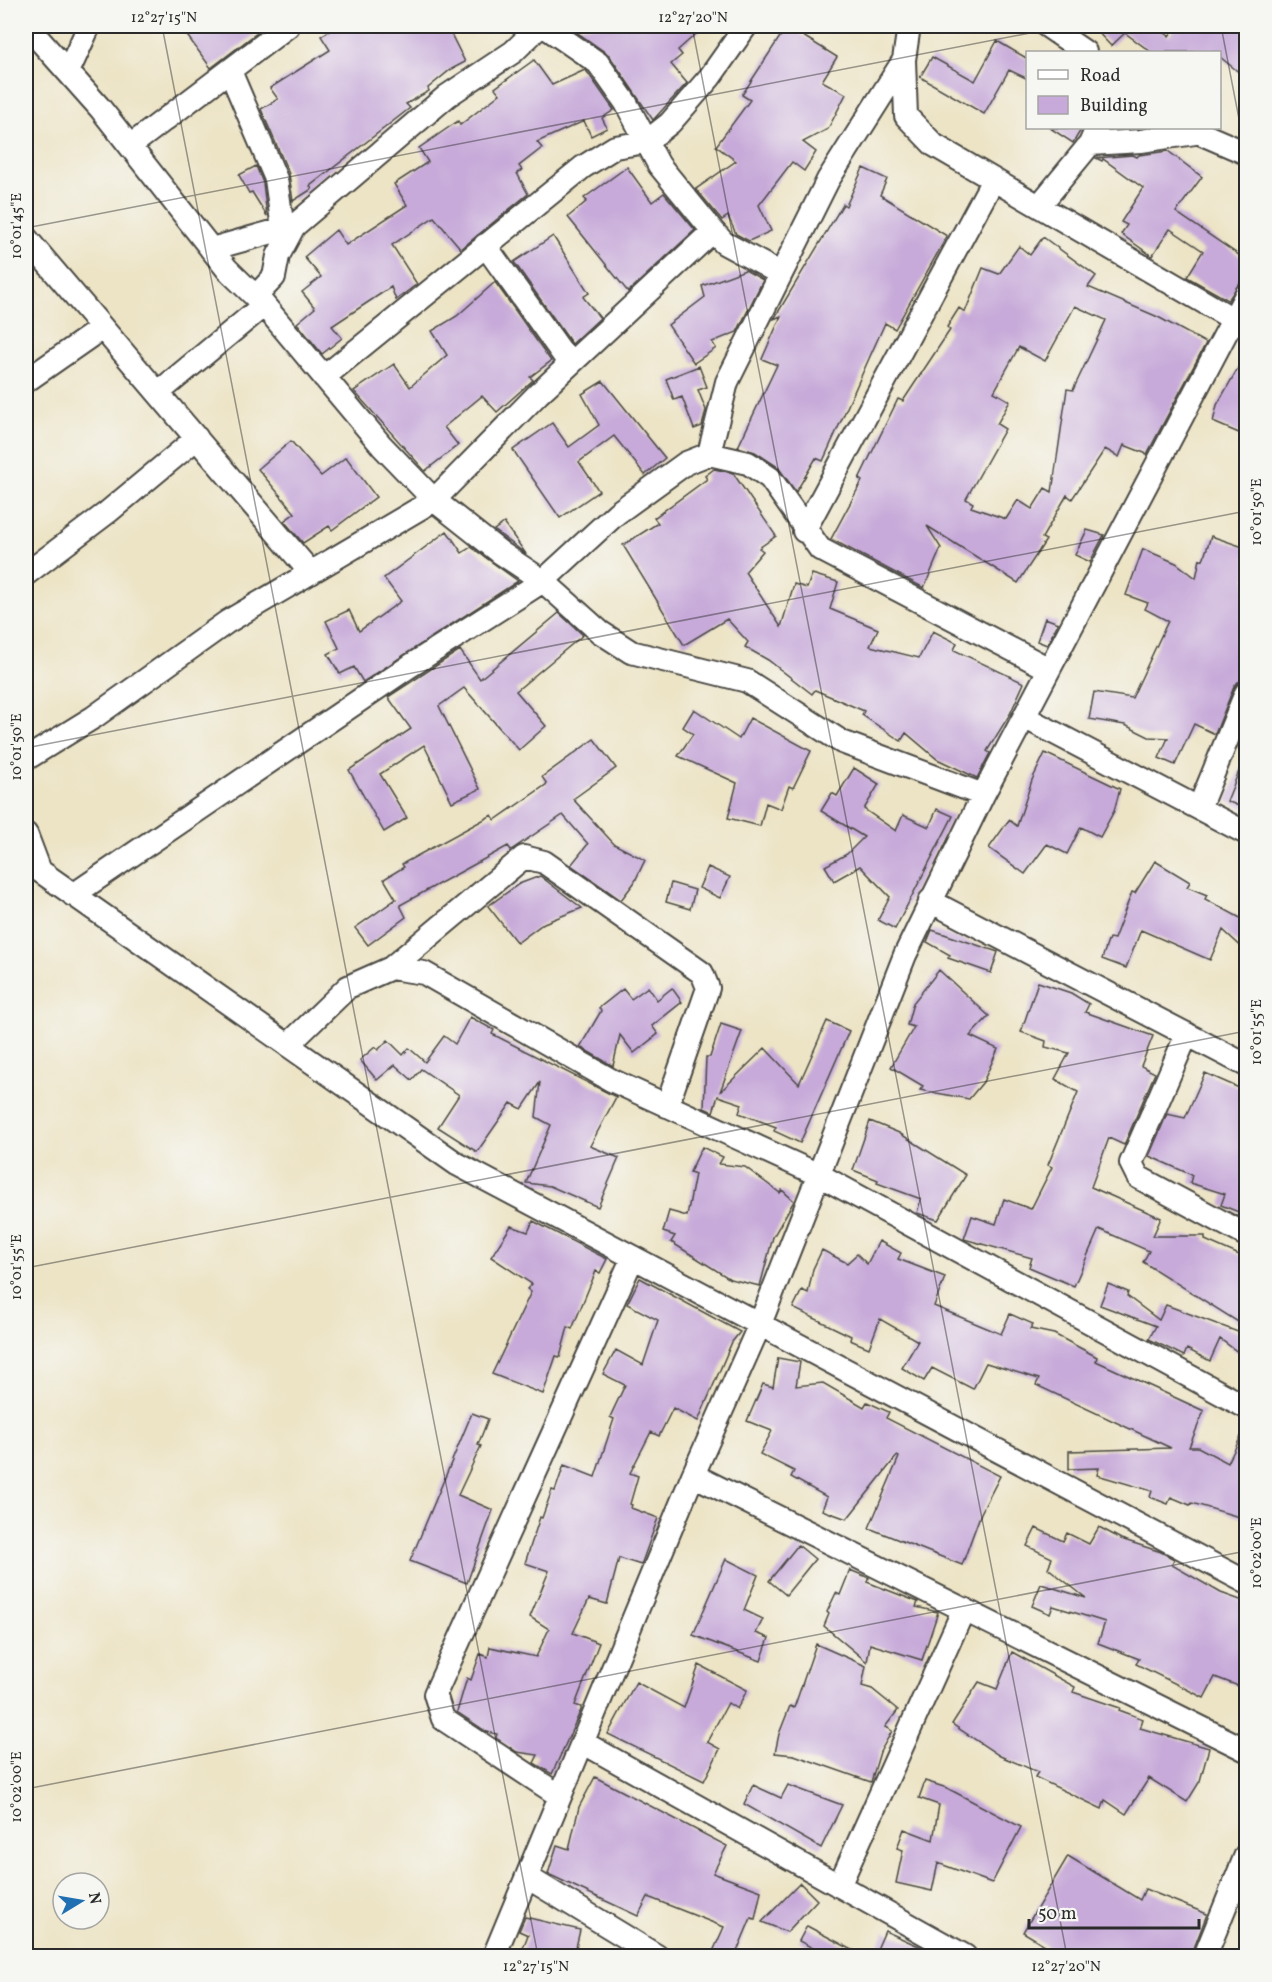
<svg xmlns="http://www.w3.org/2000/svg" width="1272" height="1982" font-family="Vollkorn,serif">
  <rect width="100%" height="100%" fill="#f6f6f2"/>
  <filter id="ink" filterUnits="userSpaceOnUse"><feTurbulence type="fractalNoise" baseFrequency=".0167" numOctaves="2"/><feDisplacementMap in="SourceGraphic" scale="12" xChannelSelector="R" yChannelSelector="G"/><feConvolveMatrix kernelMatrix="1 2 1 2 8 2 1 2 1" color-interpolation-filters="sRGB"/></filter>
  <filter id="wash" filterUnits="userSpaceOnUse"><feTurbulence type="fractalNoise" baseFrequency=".008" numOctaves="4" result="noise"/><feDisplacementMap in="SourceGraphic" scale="24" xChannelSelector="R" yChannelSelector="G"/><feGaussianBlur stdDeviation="1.35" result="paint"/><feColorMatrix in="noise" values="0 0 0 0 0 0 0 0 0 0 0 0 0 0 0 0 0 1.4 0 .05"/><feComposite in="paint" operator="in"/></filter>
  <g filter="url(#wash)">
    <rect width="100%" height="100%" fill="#ede4c6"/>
    <g id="blocks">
      <!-- building -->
      <path fill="#c7aad9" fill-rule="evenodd" d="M180 26H266L211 68Z
        M337 26H447L465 62 450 70 428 88 429 91 406 104 410 108 310 186 312 189 293 201 289 174 261 109 278 99 270 88 330 50 321 36Z
        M573 26H705L678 50 682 55 671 64 687 83 653 120 609 55 571 28Z
        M787 26 837 57 822 81 846 94 828 129 803 142 816 152 804 171 792 162 759 205 771 231 749 241 736 234 728 216 722 220 696 189 736 161 716 146 750 100 742 95Z
        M1092 26H1155L1169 36 1177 26H1246V78L1220 57V52H1151L1125 33 1111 46Z
        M997 41 1028 59V79L1009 70 984 114 920 77 932 57 975 81Z
        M534 60 552 85 585 70 588 73 614 110 602 118 607 128 591 136 584 121 537 142 542 148 519 166 522 170 517 173 528 194 461 249 434 217 392 245 417 284 396 300 391 287 332 326 342 338 322 354 297 323 315 308 302 292 321 277 304 257 336 230 346 245 407 205 394 184 428 162 419 148 458 121 460 125 500 94 495 88Z
        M1050 128H1082L1073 143Z
        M1168 151 1202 177 1176 212 1246 260V268L1240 283 1228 300 1187 277 1203 251 1170 229 1152 256 1121 234 1127 225 1121 222 1143 188 1103 159 1102 161 1096 158 1133 155 1137 157 1139 155Z
        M256 166 263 183 267 216 252 192 249 193 239 175Z
        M627 167 652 202 664 193 695 230 628 292 568 217 587 201 584 198Z
        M863 168 887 179 880 195 947 236 895 329 885 323 823 461 816 458 796 492 778 467 755 452 738 447 777 365 762 359 781 316 774 319 843 204 846 206Z
        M553 236 589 293 583 297 600 318 572 344 514 262Z
        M1043 237 1096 276 1088 287 1158 317 1206 343 1147 454 1124 445 1119 457 1105 449 1072 499 1067 495 1042 538 1046 540 1018 583 927 526 941 548 924 588 831 539 862 481 859 479 898 399 903 401 950 330 947 327 959 308 965 312 983 268 999 274 1019 246 1030 255ZM1075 306 1106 320 1073 390 1067 389 1052 492 1045 488 1032 509 1018 500 1006 519 971 507 973 503 966 499 1005 429 997 424 1010 401 994 392 1019 347 1045 361Z
        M745 270 763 280 737 332 712 342 716 348 694 363 668 325 705 297 702 286Z
        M495 282 551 361 530 377 533 380 497 412 482 396 444 427 458 445 425 471 354 391 394 364 410 387 447 355 432 331 457 316Z
        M1246 354V436L1213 422 1217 405Z
        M699 366 707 387 698 390 706 410 702 426 694 429 682 397 674 400 666 379Z
        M603 381 665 458 645 475 614 436 579 462 599 491 560 518 513 450 552 423 569 447 599 425 582 394Z
        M291 441 321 476 346 457 376 497 332 530 329 526 303 543 284 521 295 513 258 469Z
        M714 469 733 473 776 536 759 548 763 551 745 572 781 627 794 584 807 588 812 574 838 582 830 609 878 629 870 646 919 658 933 631 957 643 954 650 1024 683 1010 714 987 751 990 753 977 778 937 759 906 733 901 741 862 715 864 711 815 690 812 694 768 660 745 647 748 642 727 619 684 645 623 545 658 523 654 518 707 479 705 476Z
        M504 523 526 554 494 530Z
        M1087 530 1104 535 1090 562 1075 555Z
        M447 531 462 553 471 547 518 581 363 682 354 667 340 674 328 654 339 648 326 621 349 610 359 631 401 601 384 578Z
        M1211 536 1246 548V680L1238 682 1234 687 1215 734 1194 724 1175 765 1159 758 1168 738 1149 737 1125 725 1089 719 1094 692 1132 698 1168 621 1145 609 1148 603 1126 595 1143 549 1176 563 1196 578 1200 559 1203 560Z
        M559 613 583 635 516 691 546 726 519 750 464 688 439 706 480 789 452 802 424 745 380 774 407 818 384 832 349 770 411 729 388 697 460 650 480 679Z
        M1045 618 1058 623 1047 645 1037 641Z
        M694 709 739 739 750 718 811 751 793 788 789 786 781 809 766 803 760 826 728 818 737 783 678 756 693 734 683 727Z
        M594 739 616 768 573 799 614 844 645 860 634 883 621 900 571 865 588 844 563 815 511 850 508 846 400 905 406 917 368 945 355 928 396 899 384 879 404 867 402 864 492 815 495 820 547 784 542 777Z
        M1045 753 1120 789 1114 811 1100 837 1081 827 1067 854 1047 844 1025 874 989 848 1009 820 1017 826 1032 780Z
        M1246 754V809L1227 801Z
        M854 768 879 784 864 809 896 831 903 815 929 827 937 809 953 816 895 929 878 920 890 897 860 866 834 881 825 866 847 854 864 837 821 811 832 793 837 796Z
        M1155 861 1190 882 1187 887 1207 895 1205 899 1246 921V951L1223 930 1210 960 1141 930 1126 968 1102 959 1109 938 1114 939 1132 892 1135 893Z
        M708 867 730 877 720 898 699 888Z
        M540 876 582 908 544 923 517 943 488 906 519 884Z
        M671 883 695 890 690 909 666 902Z
        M932 930 998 952 991 973 948 958 950 955 927 942Z
        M939 970 989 1016 970 1036 998 1049 983 1082 969 1099 920 1090 923 1086 891 1067 914 1027 907 1025 913 1003Z
        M1038 982 1071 993 1089 1004 1085 1012 1153 1036 1141 1066 1155 1073 1124 1145 1109 1138 1091 1187 1161 1218 1153 1236H1205V1240L1246 1258V1327L1143 1262 1149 1251 1099 1229 1074 1286 1029 1267 1032 1258 964 1239 972 1216 996 1224 1004 1199 1031 1209 1052 1167 1048 1165 1078 1092 1055 1079 1069 1053 1045 1047 1046 1041 1021 1032Z
        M648 987 657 1000 672 988 682 1002 652 1026 658 1034 634 1053 620 1035 613 1066 580 1047 601 1011 599 1008 623 989 631 999Z
        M470 1017 494 1030 492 1034 616 1097 590 1146 619 1158 598 1207 550 1186 526 1183 551 1125 536 1117 540 1082 522 1109 511 1103 477 1152 438 1127 459 1095 421 1069 412 1080 395 1065 377 1080 360 1060 375 1047 378 1050 388 1040 403 1055 409 1048 425 1062 444 1036 455 1044Z
        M827 1021 849 1031 800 1143 774 1131 776 1127 739 1113 742 1104 718 1096 713 1112 704 1108 706 1057H710L721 1024 742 1031 720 1092 765 1048 799 1084Z
        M1205 1073 1246 1091V1215L1221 1205 1225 1194 1190 1183 1192 1175 1149 1156 1167 1114 1185 1118Z
        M870 1121 899 1133 966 1175 938 1220 917 1213 921 1199 877 1183 878 1180 853 1170Z
        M702 1147 723 1157 719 1164 745 1167 780 1193 782 1190 794 1201 773 1237 760 1286 730 1279 671 1242 675 1236 663 1232 669 1211 687 1216 695 1174 690 1172Z
        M533 1221 607 1259 600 1273 596 1271 572 1329 568 1327 560 1357 556 1356 543 1394 492 1374 531 1292 527 1289 532 1284 491 1257 511 1226 528 1232Z
        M879 1241 901 1253 898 1259 945 1277 934 1306 1001 1334 1010 1314 1033 1324 1030 1329 1054 1334 1097 1357 1096 1361 1204 1411 1189 1447H1198L1228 1463 1246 1426V1519L1192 1503 1190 1505 1171 1497 1168 1504 1150 1497 1152 1491 1097 1475 1099 1468 1069 1469V1451L1171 1448 1036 1385 1039 1379 986 1363 973 1389 932 1368 924 1381 902 1368 918 1341 880 1319 869 1348 850 1340 851 1336 793 1308 802 1290 808 1293 813 1269 822 1250 847 1263 857 1254 867 1264Z
        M640 1278 740 1332 732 1342 698 1421 673 1408 659 1436 651 1432 630 1473 638 1476 630 1504 632 1505 631 1508 658 1518 641 1565 619 1558 607 1604 589 1599 573 1633 599 1643 575 1705 581 1707V1710L552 1774 534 1763 538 1755 517 1752 496 1738 497 1734 487 1732 457 1712 467 1678 471 1680 480 1654 488 1657 490 1647 536 1657 549 1629 530 1617 549 1571 525 1563 540 1517 542 1518 552 1490 555 1491 564 1465 595 1477 614 1419 610 1417 625 1385 603 1374 616 1350 643 1365 658 1320 627 1304Z
        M1108 1284 1128 1292 1127 1296 1159 1320 1166 1305 1246 1335V1358L1220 1339 1210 1361 1187 1349 1184 1356 1149 1339 1156 1326 1100 1305Z
        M778 1358 800 1362 796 1386 823 1383 864 1407 867 1402 889 1412 886 1418 1000 1476 981 1513 962 1565 869 1528 899 1457 897 1456 847 1519 822 1510 827 1497 791 1477 794 1471 760 1454 772 1431 747 1421 763 1384 773 1387Z
        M472 1413 488 1419 478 1445 481 1446 458 1495 493 1510 467 1583 410 1561Z
        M1099 1527 1121 1539 1161 1552 1174 1559 1172 1565 1221 1593 1246 1602V1689L1215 1677 1204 1698 1136 1664 1139 1659 1098 1643 1105 1622 1053 1606 1050 1614 1032 1606 1041 1584 1086 1598 1048 1568 1052 1558 1027 1546 1036 1528 1063 1541 1067 1533 1089 1544Z
        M798 1545 815 1559 786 1595 769 1581Z
        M726 1559 758 1575 744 1610 763 1619 756 1633 769 1638 761 1661 693 1635Z
        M850 1570 869 1578 867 1582 918 1602 916 1607 938 1612 922 1660 870 1644 867 1662 824 1626 829 1614 827 1612 836 1593 840 1595Z
        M816 1644 866 1666 862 1686 872 1689 898 1710 885 1727 892 1731 880 1752 871 1782 794 1755 775 1753 779 1734 790 1706 794 1708Z
        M1012 1652 1075 1687 1073 1692 1120 1708 1119 1710 1143 1719 1140 1728 1209 1748 1200 1781 1187 1802 1149 1778 1126 1814 1105 1800 1102 1809 1035 1777 1038 1772 1000 1756 952 1724 979 1682 997 1689Z
        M699 1665 747 1690 737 1709 728 1703 707 1742 720 1749 704 1781 608 1734 636 1682 684 1708Z
        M595 1777 727 1846 713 1873 761 1891 755 1919 751 1918 735 1956H711L724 1927 648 1897 638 1916 548 1874 557 1845 569 1849 579 1807Z
        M925 1781 947 1788 1021 1827 992 1883 938 1863 932 1891 896 1883 903 1850 897 1848 904 1829 933 1840 939 1805 919 1798Z
        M753 1785 781 1798 788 1785 842 1805 821 1848 744 1804Z
        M1068 1856 1140 1900 1145 1889 1207 1914 1191 1956H1063L1023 1932Z
        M800 1883 817 1900 787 1932 762 1922Z
        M525 1917 580 1930 574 1956H520L528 1935 519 1931Z
        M807 1926 864 1956H828L799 1941Z
        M885 1931 923 1948 938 1956H874Z"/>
    </g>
  </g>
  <g filter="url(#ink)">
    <use href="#blocks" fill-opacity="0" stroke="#484742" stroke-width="1.5"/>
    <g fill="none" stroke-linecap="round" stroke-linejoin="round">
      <defs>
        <path id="street" d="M27 26 100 108 227 269 264 305 382 446 434 500 501 553 543 581 600 632 631 652 747 681 842 742 983 795
          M544 26 598 63 626 103 659 165 713 231 724 243 781 274
          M909 26 904 60 906 116 934 145 1245 326
          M1047 26 1085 52
          M230 71 276 179 283 229
          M68 72 89 26
          M1188 128 1246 153
          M1090 144 1141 141 1195 133
          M130 146 288 26
          M1039 206 1090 144 1097 128
          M26 238 311 573
          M485 245 570 364
          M211 249 294 226
          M256 296 274 277 278 256 294 226 447 96 513 52 540 26
          M324 377 583 167 615 147 646 142 670 123 710 77 746 26
          M26 381 102 328
          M159 392 264 305
          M709 454 727 382 828 180 904 60
          M804 531 993 180
          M26 574 108 512 197 438
          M1024 717 1246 833
          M26 759 94 717 227 622 434 500 538 394 713 231
          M1199 808 1246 693
          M26 834 40 871
          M26 865 40 871 457 1164 1246 1582
          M73 895 410 666 543 581 617 513 686 463 709 454 748 463 770 478 820 549 1049 669
          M930 901 1246 1065
          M391 968 524 857 544 862 702 973 708 988 667 1106
          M1187 1034 1131 1163 1138 1177 1246 1235
          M288 1045 348 987 391 968 424 973 611 1080 819 1175 1246 1407
          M693 1475 1246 1750
          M582 1742 965 1956
          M560 1796 443 1719 435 1694 633 1257
          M527 1877 657 1956
          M839 1886 964 1609
          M494 1956 693 1475 760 1324 905 955 983 795 1246 295
          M1205 1956 1246 1855"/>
      </defs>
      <!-- street casing -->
      <use href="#street" stroke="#484742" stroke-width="26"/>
      <!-- street -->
      <use href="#street" stroke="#fff" stroke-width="22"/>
    </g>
  </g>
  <!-- ticks -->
  <path fill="none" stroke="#2b2b2b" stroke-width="1.5" stroke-opacity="0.45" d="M162 26 538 1956M692 26 1067 1956M1221 26 1246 155M26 228 1066 26M26 748 1246 511M26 1268 1246 1031M26 1789 1246 1551"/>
  <!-- margin -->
  <rect width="1272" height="1982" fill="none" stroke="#f6f6f2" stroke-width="66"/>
  <!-- legend -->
  <rect x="1026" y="51" width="195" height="78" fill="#f6f6f2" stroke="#a5a5a2" stroke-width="1.5"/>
  <rect x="1038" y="70" width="30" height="9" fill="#ffffff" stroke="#a5a5a2" stroke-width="1.5"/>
  <text x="1080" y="81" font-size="18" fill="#2b2b2b">Road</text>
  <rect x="1038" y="96" width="30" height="18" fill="#c7aad9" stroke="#a5a5a2" stroke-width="1.5"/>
  <text x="1080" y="111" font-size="18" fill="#2b2b2b">Building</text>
  <!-- north arrow -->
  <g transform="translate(81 1901) rotate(79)"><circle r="28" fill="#f6f6f2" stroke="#a5a5a2" stroke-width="1.5"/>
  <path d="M0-4.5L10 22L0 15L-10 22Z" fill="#1f6fb2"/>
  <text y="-9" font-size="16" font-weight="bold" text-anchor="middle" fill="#2b2b2b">N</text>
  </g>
  <!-- scale -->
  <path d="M1029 1919v9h170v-9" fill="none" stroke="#2b2b2b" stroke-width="3"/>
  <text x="1038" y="1919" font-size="18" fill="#2b2b2b" stroke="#f6f6f2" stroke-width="4.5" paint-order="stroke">50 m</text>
  <rect x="33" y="33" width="1206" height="1916" fill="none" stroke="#2b2b2b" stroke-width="2"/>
  <g font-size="15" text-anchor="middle" fill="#2b2b2b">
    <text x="164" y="22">12°27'15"N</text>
    <text x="693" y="22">12°27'20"N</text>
    <text transform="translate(16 226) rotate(-90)" y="5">10°01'45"E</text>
    <text transform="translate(1256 512) rotate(-90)" y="5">10°01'50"E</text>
    <text transform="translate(16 747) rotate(-90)" y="5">10°01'50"E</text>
    <text transform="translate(1256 1032) rotate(-90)" y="5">10°01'55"E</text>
    <text transform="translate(16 1267) rotate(-90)" y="5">10°01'55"E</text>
    <text transform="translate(1256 1553) rotate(-90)" y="5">10°02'00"E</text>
    <text transform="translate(16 1787) rotate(-90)" y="5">10°02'00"E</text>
    <text x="536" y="1971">12°27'15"N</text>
    <text x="1066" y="1971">12°27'20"N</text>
  </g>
</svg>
